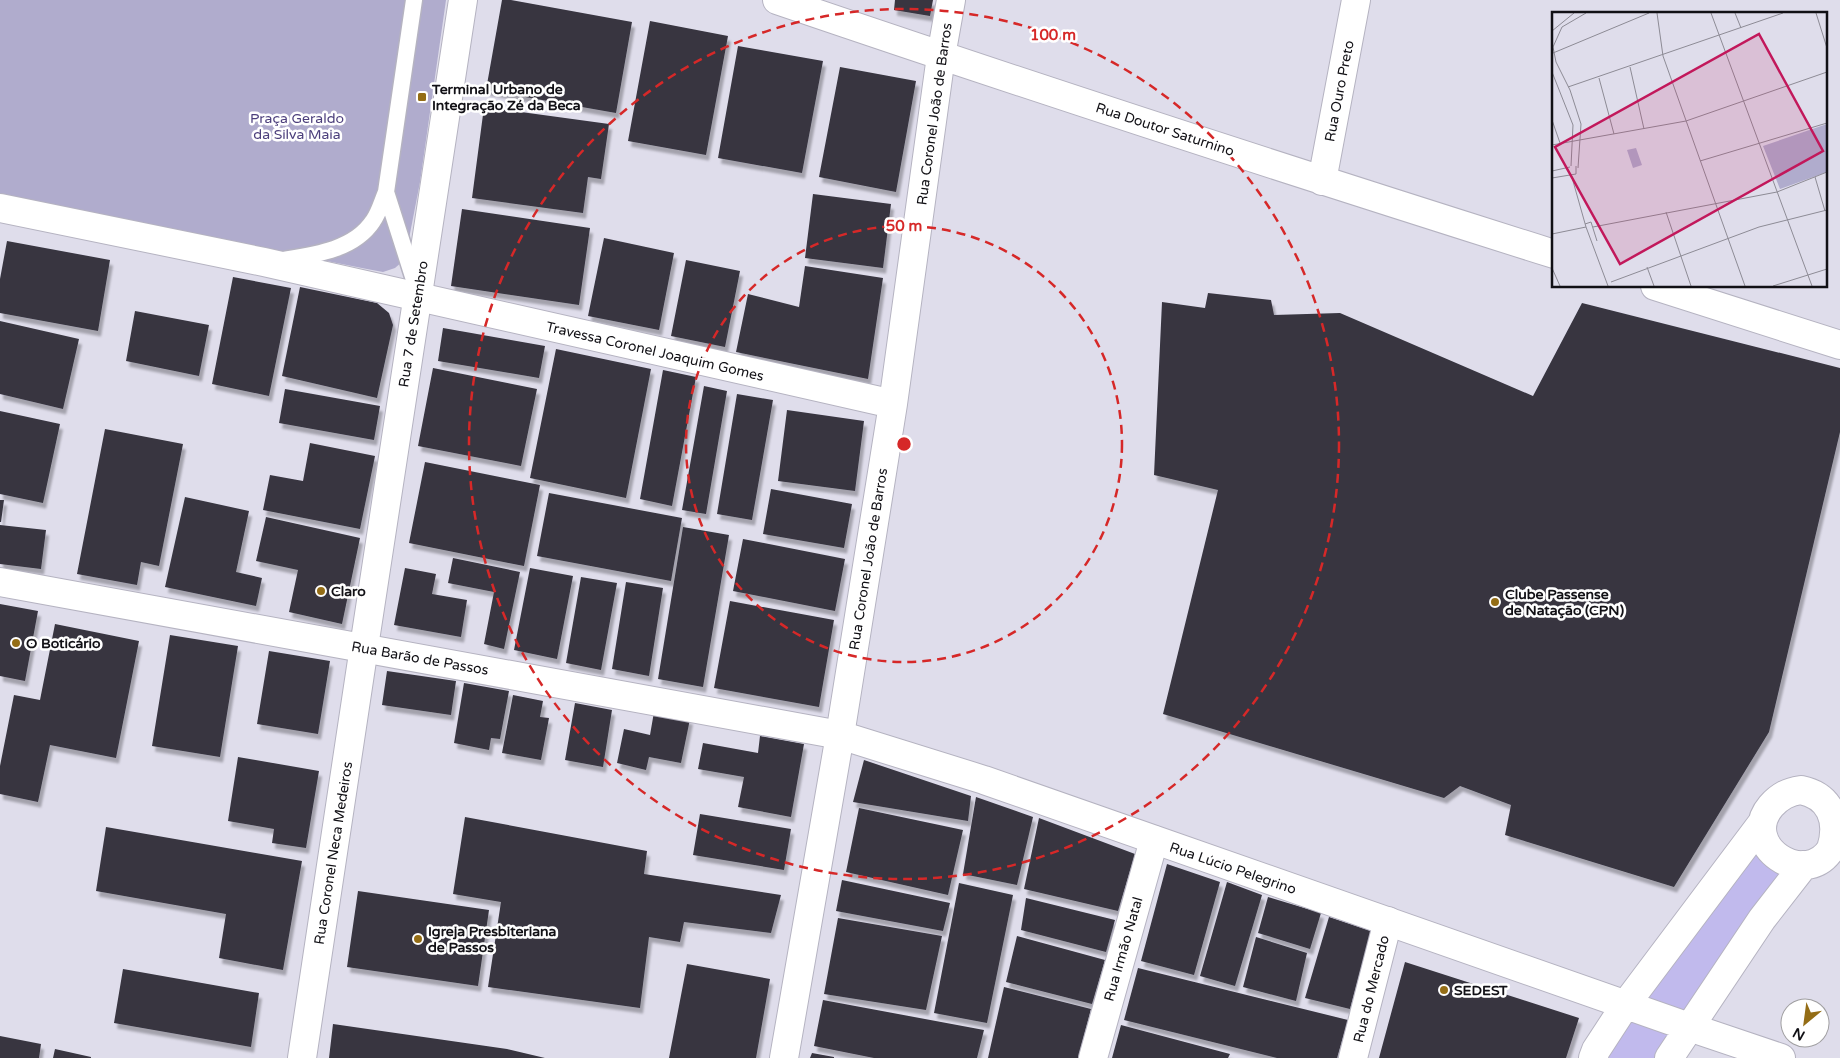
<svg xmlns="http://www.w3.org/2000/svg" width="1840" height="1058" font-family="'Varela Round',sans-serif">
  <defs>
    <filter id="shadow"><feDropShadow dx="3" dy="5.5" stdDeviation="1" flood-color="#0004"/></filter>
  </defs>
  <rect width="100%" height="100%" fill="#dfddeb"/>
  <!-- green -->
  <path fill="#b0accd" d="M0 0H446L420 182 407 249 403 261 395 268 383 272 367 269 0 196Z"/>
  <!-- water -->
  <path fill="#c1baed" d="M1753 850 1783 873 1685 1014 1644 998Z
    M1629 1016 1672 1034 1659 1058H1608Z"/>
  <!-- building -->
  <path fill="#373540" filter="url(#shadow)" d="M502 0H511L632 22 616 113 486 90Z
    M895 0H933L930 16 894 10Z
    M650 21 728 36 706 155 628 141Z
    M738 46 823 61 802 173 718 158Z
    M840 67 916 81 896 192 819 177Z
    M484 107 609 124 601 179 588 177 583 213 472 198Z
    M813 194 891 204 883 268 805 258Z
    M462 209 590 228 579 305 451 286Z
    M604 238 674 253 659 330 588 316Z
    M7 241 110 260 98 331 0 313V279Z
    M686 260 740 271 725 347 671 336Z
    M805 266 883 278 868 379 736 352 748 294 799 307Z
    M233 277 291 288 269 396 212 384Z
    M300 287 377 303 389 313 393 325 377 398 282 376Z
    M1208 293 1271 300 1274 315 1340 313 1533 396 1582 303 1840 368V432L1769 732 1674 887 1505 835 1511 805 1460 786 1444 798 1163 714 1218 490 1154 475 1162 302 1205 308Z
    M135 311 209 325 199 376 126 361Z
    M0 321 79 339 63 409 0 394Z
    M443 328 545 346 539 378 438 361Z
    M556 349 651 369 626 498 530 478Z
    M433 368 537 389 521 466 418 446Z
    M663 370 696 377 672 506 640 499Z
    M704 386 727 391 706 514 682 510Z
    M285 389 380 406 374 440 279 423Z
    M737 394 773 400 752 520 717 514Z
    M787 410 864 421 855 491 778 481Z
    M0 411 60 424 43 503 0 494Z
    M105 429 183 444 159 566 141 562 137 585 77 574Z
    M310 443 375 456 360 529 263 510 270 475 303 481Z
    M425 462 540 485 524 566 409 543Z
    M771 489 852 504 844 548 763 534Z
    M549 493 682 518 671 581 537 556Z
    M185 497 249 511 236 572 262 578 256 606 165 587Z
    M0 500H4L1 522H0Z
    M266 517 360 538 342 624 289 612 298 570 256 561Z
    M0 525 46 530 41 569 0 564Z
    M683 527 729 535 703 687 658 679Z
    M743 539 845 559 835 611 733 591Z
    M453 558 520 572 504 649 484 644 494 592 448 583Z
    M405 568 436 574 432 594 467 600 461 637 394 625Z
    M530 568 573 576 557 659 514 650Z
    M581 577 617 583 601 670 566 663Z
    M626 582 663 588 649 676 612 669Z
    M730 601 834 620 819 707 714 688Z
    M0 604 38 611 25 681 0 676Z
    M55 624 139 641 116 758 50 745 38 802 0 794V766L14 695 40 700Z
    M170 635 238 646 220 757 152 746Z
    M269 651 330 661 318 734 257 724Z
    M387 671 456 681 451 715 382 705Z
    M464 683 509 691 500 739 491 738 489 750 454 743Z
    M513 695 543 701 540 717 549 718 541 760 502 753Z
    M575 703 612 710 603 767 565 760Z
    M654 712 690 719 681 763 649 757 646 770 617 763 624 729 650 735Z
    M760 736 804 744 791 817 738 807 744 777 698 769 703 743 758 753Z
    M238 757 319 771 306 848 272 843 274 829 228 821Z
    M864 760 971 796 968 821 853 802Z
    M976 797 1033 817 1017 885 963 874Z
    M859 808 963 830 948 895 846 872Z
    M700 814 791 829 784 870 693 855Z
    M465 817 647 851 644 874 781 895 771 933 684 922 680 942 649 937 640 1008 488 987 501 902 453 894Z
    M1039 818 1135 854 1118 911 1024 889Z
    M106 827 302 861 283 970 219 958 226 914 96 891Z
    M1167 864 1220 882 1194 975 1141 961Z
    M842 880 950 903 943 931 836 911Z
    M1227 882 1262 895 1235 986 1200 976Z
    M959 883 1013 895 987 1023 934 1013Z
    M358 891 489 910 478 986 347 967Z
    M1268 897 1321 913 1310 949 1258 933Z
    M1026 898 1115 920 1106 952 1021 930Z
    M1329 917 1371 931 1350 1009 1305 998Z
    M838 918 942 936 926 1010 824 994Z
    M1017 936 1105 960 1092 1004 1006 982Z
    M1256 937 1307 953 1296 1001 1243 987Z
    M1405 962 1579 1018 1566 1058H1379Z
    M687 964 770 979 756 1058H669Z
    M1138 968 1348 1020 1337 1058H1277L1124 1020Z
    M123 969 259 993 251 1047 114 1023Z
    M1004 987 1091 1009 1078 1058H988Z
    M823 1000 984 1030 977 1058H874L814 1046Z
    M333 1024 507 1049 545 1058H329Z
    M1121 1025 1230 1054 1228 1058H1112Z
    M0 1036 41 1044 39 1058H0Z
    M55 1049 91 1057V1058H53Z
    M812 1053 834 1057V1058H810Z"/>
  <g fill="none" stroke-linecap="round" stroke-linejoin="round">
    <defs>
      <path id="lane" d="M386 192 416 286
        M282 260C314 255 354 250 373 221 379 213 382 201 386 192L414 0"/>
      <path id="street" d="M777 0C1035 88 1294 172 1554 254
        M1322 181 1356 0
        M0 208 264 262 893 404
        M1655 286 1840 345
        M1689 1027 1781 1058
        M302 1058 364 647
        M784 1058 840 735 893 404 941 56 951 0
        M1093 1058 1154 840
        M1353 1058 1388 921"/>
      <path id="secondary" d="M0 582 840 735 984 780 1689 1027
        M364 647 463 0
        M1801 790C1830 796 1840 820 1831 849 1805 890 1738 845 1771 806 1780 796 1788 792 1801 790Z
        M1593 1058 1596 1050 1626 1004 1762 823
        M1669 1058 1762 919 1804 865"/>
    </defs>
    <!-- lane casing -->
    <use href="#lane" stroke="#b5b3c1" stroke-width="19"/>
    <!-- street casing -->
    <use href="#street" stroke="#b5b3c1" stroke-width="30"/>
    <!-- secondary casing -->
    <use href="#secondary" stroke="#b5b3c1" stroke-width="30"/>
    <!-- lane -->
    <use href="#lane" stroke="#fff" stroke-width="16"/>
    <!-- street -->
    <use href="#street" stroke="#fff" stroke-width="28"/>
    <!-- secondary -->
    <use href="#secondary" stroke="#fff" stroke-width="28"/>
  </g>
  <!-- distance rings -->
  <g fill="none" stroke="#d62828" stroke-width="2.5" stroke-dasharray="9 6">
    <circle cx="904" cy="444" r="218"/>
    <circle cx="904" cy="444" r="435"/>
  </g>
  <!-- markers -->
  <g fill="#946d16" stroke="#fff" stroke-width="2">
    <rect x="417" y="92" width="10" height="10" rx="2.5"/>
    <circle cx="321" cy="591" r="5"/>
    <circle cx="1495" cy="602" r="5"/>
    <circle cx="16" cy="643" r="5"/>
    <circle cx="418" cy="939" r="5"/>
    <circle cx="1444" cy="990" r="5"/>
  </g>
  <g text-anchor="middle" stroke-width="5" stroke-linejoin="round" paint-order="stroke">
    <!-- poi labels -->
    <g font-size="14" font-weight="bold" fill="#111015" stroke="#fff" text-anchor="start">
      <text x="432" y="94">Terminal Urbano de<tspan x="432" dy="16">Integração Zé da Beca</tspan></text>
      <text x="331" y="596">Claro</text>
      <text x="1505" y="599">Clube Passense<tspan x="1505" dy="16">de Natação (CPN)</tspan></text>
      <text x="26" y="648">O Boticário</text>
      <text x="428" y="936">Igreja Presbiteriana<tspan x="428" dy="16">de Passos</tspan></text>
      <text x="1454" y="995">SEDEST</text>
    </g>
    <!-- street labels -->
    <g font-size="14" fill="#111015" stroke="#fff">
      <text transform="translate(1339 91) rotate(-79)" y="5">Rua Ouro Preto</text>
      <text transform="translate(934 114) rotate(-82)" y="5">Rua Coronel João de Barros</text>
      <text transform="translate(1165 129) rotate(18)" y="5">Rua Doutor Saturnino</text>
      <text transform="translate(413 324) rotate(-81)" y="5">Rua 7 de Setembro</text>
      <text transform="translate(655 351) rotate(13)" y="5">Travessa Coronel Joaquim Gomes</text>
      <text transform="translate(868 559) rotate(-81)" y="5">Rua Coronel João de Barros</text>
      <text transform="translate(420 658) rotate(10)" y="5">Rua Barão de Passos</text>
      <text transform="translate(333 853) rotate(-81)" y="5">Rua Coronel Neca Medeiros</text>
      <text transform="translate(1233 868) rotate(19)" y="5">Rua Lúcio Pelegrino</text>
      <text transform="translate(1123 949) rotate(-74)" y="5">Rua Irmão Natal</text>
      <text transform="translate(1371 989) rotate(-76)" y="5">Rua do Mercado</text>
    </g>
    <!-- park labels -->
    <g font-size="14" fill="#4c3f7c" stroke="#fff">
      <text x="297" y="123">Praça Geraldo<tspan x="297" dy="16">da Silva Maia</tspan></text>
    </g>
  </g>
  <!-- overview -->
  <g transform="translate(1552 12)">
    <rect width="275" height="275" fill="#dfddeb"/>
    <path d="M275 112V160L228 177 211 134ZM84 136 90 153 81 156 75 138Z" fill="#b0accd"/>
    <path fill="none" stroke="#8d8b95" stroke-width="1" d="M105 1 111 44 193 274M159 1 260 274M183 1 189 16M264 1 275 36M0 19 22 1M1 41 97 1M78 55 92 117M0 60 21 113 19 154M47 66 62 122M16 75 231 1M0 108 8 131M22 129 134 109 275 60M0 133 22 129M148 149 275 111M26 156 29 112 18 78 4 50 1 35 10 15 34 1M0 159 18 155M19 162 34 215 56 274M263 165 273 199M0 166 24 162V154M114 200 139 274M33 212 39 210 45 229M41 215 225 180 275 160M0 222 34 215M95 255 102 274M0 256 8 274M59 270 207 215 275 198M221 274 275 257"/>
    <path fill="#c2185b" fill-opacity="0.15" stroke="#c2185b" stroke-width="2.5" d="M207 22 271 139 68 252 3 135Z"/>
    <rect width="275" height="275" fill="none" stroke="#111015" stroke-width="2.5"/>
  </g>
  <circle cx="904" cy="444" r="8" fill="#d62828" stroke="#fff" stroke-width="2.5"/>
  <g font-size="15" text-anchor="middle" font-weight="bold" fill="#d62828" stroke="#fff" stroke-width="5" stroke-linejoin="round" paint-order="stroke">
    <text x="1053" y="40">100 m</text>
    <text x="904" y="231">50 m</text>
  </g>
  <!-- north arrow -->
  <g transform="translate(1805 1023) rotate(209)"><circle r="24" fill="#ffffff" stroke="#a09fa1"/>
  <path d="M0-4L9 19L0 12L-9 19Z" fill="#946d16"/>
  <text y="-8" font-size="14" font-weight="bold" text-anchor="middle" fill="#111015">N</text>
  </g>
</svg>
